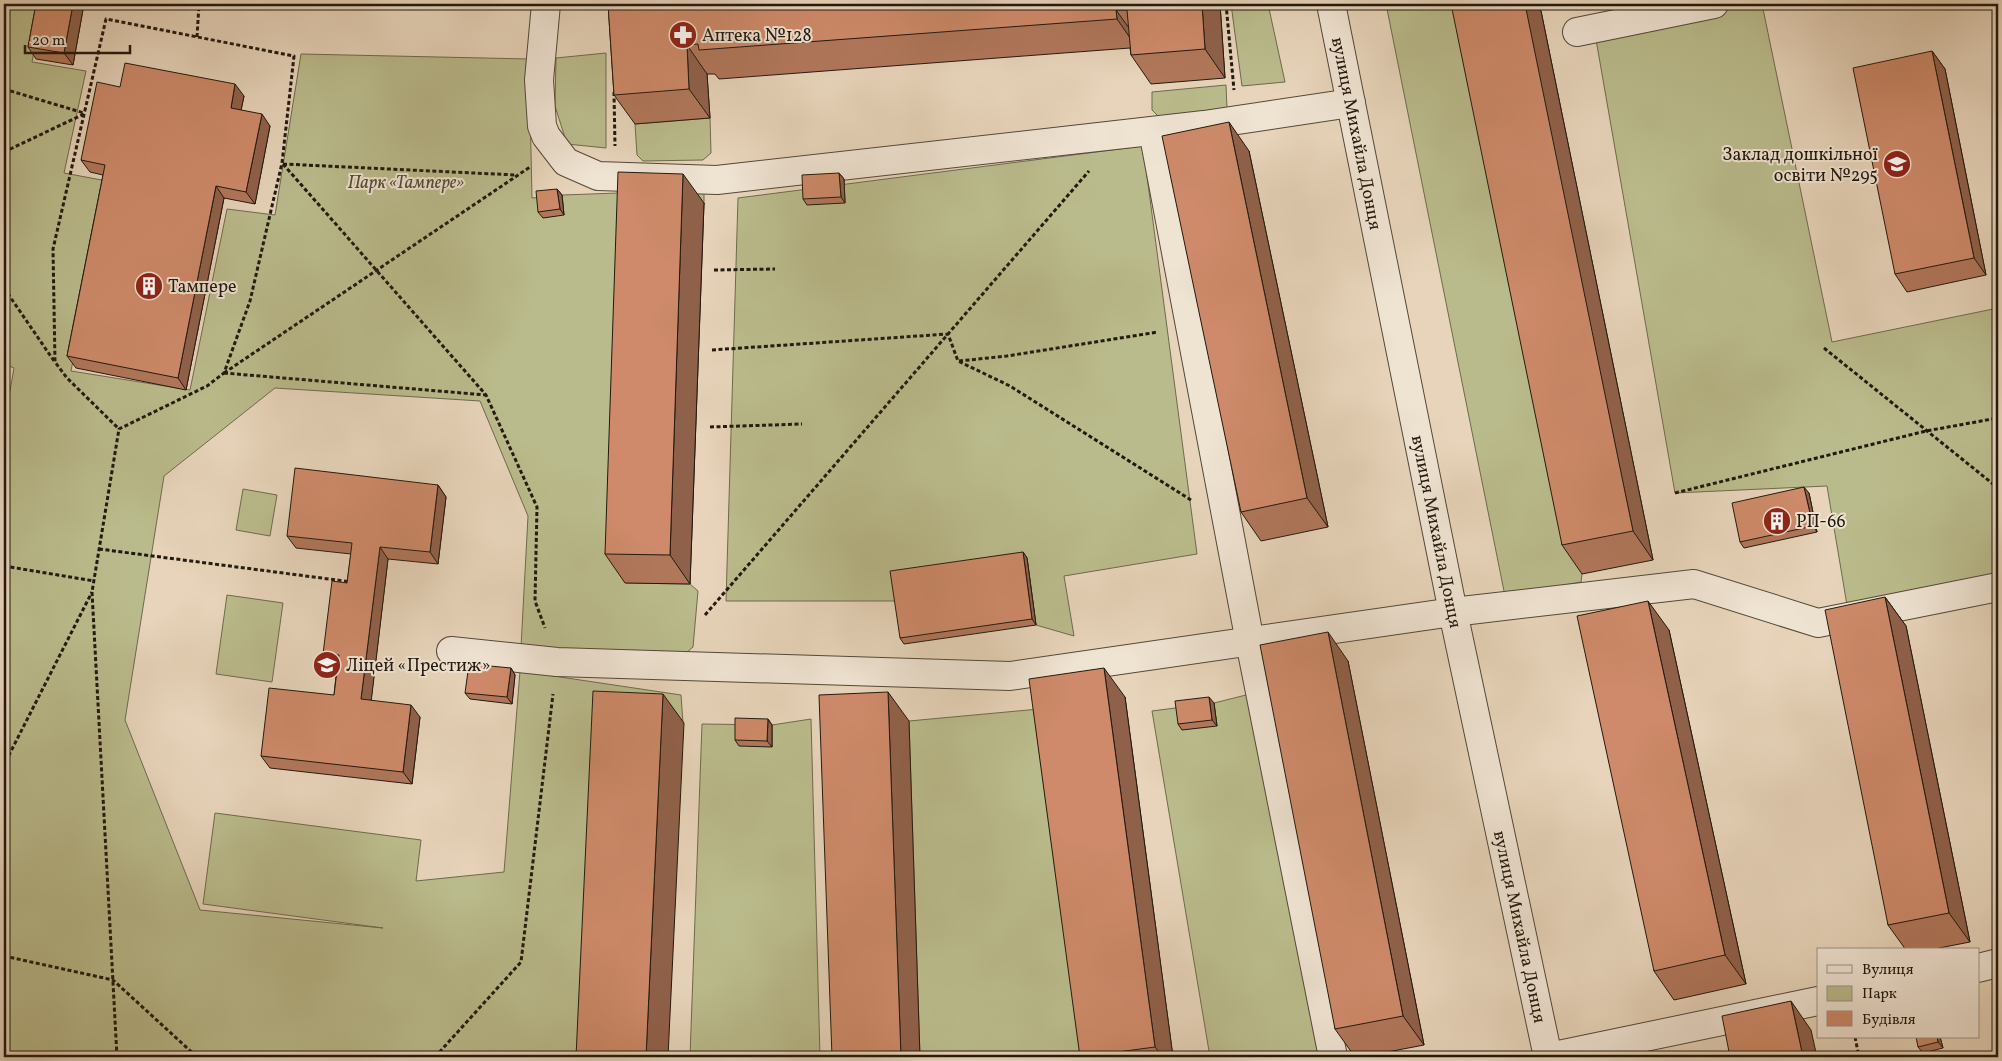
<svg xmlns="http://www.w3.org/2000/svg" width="2002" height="1061" font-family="Vollkorn,serif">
  <rect width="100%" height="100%" fill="#e7d4ba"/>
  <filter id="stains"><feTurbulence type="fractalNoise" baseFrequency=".004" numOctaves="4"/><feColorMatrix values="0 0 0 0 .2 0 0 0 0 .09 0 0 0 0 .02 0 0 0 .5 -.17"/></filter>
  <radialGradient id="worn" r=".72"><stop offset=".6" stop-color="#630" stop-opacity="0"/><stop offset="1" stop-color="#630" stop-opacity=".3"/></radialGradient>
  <!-- green -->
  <path fill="#babb8c" stroke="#6e6a4d" d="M4 4H43L32 62 86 71 64 173 107 181 71 371 190 390 227 209 275 215 301 54 529 59 532 198 562 195 704 190V203L626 583 690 584 698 591 693 647 686 653 521 647 528 516 480 401 275 388 164 476 125 720 200 910 383 928 203 904 215 813 421 840 416 881 504 872 520 671 681 695 683 723 598 1057H4V425L14 368 4 364Z
    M1231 4H1268L1285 82 1242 86Z
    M1386 4H1465L1582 574 1581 582 1505 596Z
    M1714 4H1762L1832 342 1998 308V586L1849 617 1827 486 1675 493 1594 28Z
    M606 53V148L567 144 555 106 556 58Z
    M1226 85 1227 109 1159 117 1152 110V92Z
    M710 118 711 153 703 160 643 161 637 155 635 124Z
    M1143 146 1197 554 1064 576 1074 636 1036 625 1027 558 898 601H726L738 198Z
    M243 489 277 495 270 536 236 530Z
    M227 595 283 603 272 682 216 674Z
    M1250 694 1323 1057H1210L1152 711 1214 703Z
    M1050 708 1097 1057H920L909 721Z
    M811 719 820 1057H690L702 724 772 725Z"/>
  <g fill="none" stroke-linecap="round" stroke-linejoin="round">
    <defs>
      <g id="minor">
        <path d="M546 4 539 80 542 126 546 136 566 162 598 176 717 180 1204 125 1351 103"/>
        <path id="s1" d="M1331 4 1453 612 1548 1057"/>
        <path d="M1577 32 1714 4"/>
        <path d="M1153 131 1250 642 1333 1057"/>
        <path d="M451 651 557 662 1010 676 1453 612 1694 584 1818 623 1998 587"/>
        <path d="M1978 968 1998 963"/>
        <path d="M1549 1057 1818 1001"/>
      </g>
    </defs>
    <!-- minor casing -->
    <use href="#minor" stroke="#534839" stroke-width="30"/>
    <!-- path -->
    <path stroke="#22190e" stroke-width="3" stroke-dasharray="4 2.5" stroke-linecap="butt" d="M1226 4 1234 90
      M197 37 199 4
      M4 89 84 113
      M614 92 615 146
      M4 152 84 114
      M283 164 486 395 537 507 535 601 545 628
      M283 164 516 175
      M714 270 775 269
      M4 288 54 361
      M1824 348 1998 488
      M712 350 948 334 958 361 1010 386 1191 500
      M959 361 1007 356 1158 332
      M224 373 530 167
      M224 373 486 395
      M710 427 802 424
      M1675 493 1926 431 1998 418
      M99 549 352 582
      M4 566 94 581
      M705 615 1089 171
      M4 768 9 755 92 592
      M4 956 113 980 197 1057
      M1855 1037 1859 1057
      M117 1057 92 592 119 429 207 386 224 373 250 301 282 163 294 56 106 19 53 249 55 362 67 378 119 429
      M435 1057 521 962 553 694"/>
    <!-- minor -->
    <use href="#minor" stroke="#efe3d2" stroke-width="28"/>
  </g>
  <!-- wall -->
  <path fill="#b1775b" stroke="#22190e" d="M36 4H84L73 65 36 59 28 47Z
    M608 4H1220L1225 78 1151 84 1131 55 1130 48 719 79 715 74H707L710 118 635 124 614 95Z
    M1541 11 1653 560 1582 574 1562 545Z
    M1932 51 1945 69 1986 275 1907 292 1895 274Z
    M244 96 241 110 270 126 255 204 224 198 186 390 76 368 67 356 103 175 90 172 81 160Z
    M1249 151 1328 527 1261 541 1241 512Z
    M839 173 844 179 845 203 807 205 803 199Z
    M557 189 562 195 564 215 543 218 538 212Z
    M704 203 690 584 625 583 605 554Z
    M438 485 446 497 438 564 388 559 371 700 420 717 412 784 270 768 261 756 334 695 337 666H332L323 654 347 583 351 554 296 548 287 536Z
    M1809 493 1817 532 1744 548 1740 542Z
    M1023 552 1027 558 1036 625 904 644 900 638Z
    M1885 597 1906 626 1970 942 1929 950H1906L1888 925Z
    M1669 630 1746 984 1674 1000 1654 971Z
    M1348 661 1424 1045 1361 1057H1355L1335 1029Z
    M511 668 515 675 512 704 470 699 465 693Z
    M1125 697 1173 1057H1080Z
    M1214 703 1217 726 1182 730 1178 724Z
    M768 719 772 725V747L739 746 735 740Z
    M1940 1037 1943 1048 1923 1053 1918 1047Z"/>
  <!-- shaded-wall -->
  <path fill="#90614a" stroke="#22190e" d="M73 4H84L73 65 64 53Z
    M1202 4H1220L1225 78 1205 49Z
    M1523 4H1536L1541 11 1653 560 1633 531Z
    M1116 10 1137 39V48L1117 19Z
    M687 45 707 74 710 118 689 89Z
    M1932 51 1945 69 1986 275 1974 258Z
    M235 84 244 96 239 120 231 108Z
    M262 114 270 126 255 204 246 192Z
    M1229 122 1249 151 1328 527 1307 498Z
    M839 173 844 179 845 203 841 197Z
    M683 174 704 203 690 584 670 555Z
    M216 186 224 198 186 390 178 378Z
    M557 189 562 195 564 215 560 209Z
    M438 485 446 497 438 564 430 552Z
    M1804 487 1809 493 1817 532 1813 526Z
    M380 547 388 559 370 711 361 699Z
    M1023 552 1027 558 1036 625 1032 619Z
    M1885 597 1906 626 1970 942 1949 913Z
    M1648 601 1669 630 1746 984 1725 955Z
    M1328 632 1348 661 1424 1045 1403 1016Z
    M511 668 515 675 512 704 507 697Z
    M1104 668 1125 697 1173 1057H1163L1155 1047Z
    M888 692 909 721 920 1057H901Z
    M663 694 684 723 668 1057H646Z
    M1209 697 1214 703 1217 726 1212 720Z
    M411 705 420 717 412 784 403 772Z
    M768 719 772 725V747L767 741Z
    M1791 1001 1811 1030 1817 1057H1803Z
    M1937 1037H1940L1943 1048 1938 1042Z"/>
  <!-- building -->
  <path fill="#ce8a6a" stroke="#22190e" d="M36 4H73L64 53 28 47Z
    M608 4H1202L1205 49 1131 55 1127 10H1116L1117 19 699 50 698 44 687 45 689 89 614 95Z
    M1451 4H1525L1633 531 1562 545Z
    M1932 51 1974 258 1895 274 1853 68Z
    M125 63 235 84 231 108 262 114 246 192 216 186 178 378 67 356 105 165 81 160 97 82 120 87Z
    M1229 122 1307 498 1241 512 1162 136Z
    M618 172 683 174 670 555 605 554Z
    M839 173 841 197 803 199 802 175Z
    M557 189 560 209 538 212 536 191Z
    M295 468 438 485 430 552 380 547 361 699 411 705 403 772 261 756 269 688 334 695 339 655 323 654 332 581 347 583 352 543 287 536Z
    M1804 487 1813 526 1740 542 1732 503Z
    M1023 552 1032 619 900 638 890 571Z
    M1885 597 1949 913 1888 925 1825 610Z
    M1648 601 1725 955 1654 971 1577 616Z
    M1328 632 1403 1016 1335 1029 1260 645Z
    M469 664 511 668 507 697 465 693Z
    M1104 668 1155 1047 1080 1057 1029 679Z
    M593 691 663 694 646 1057H576Z
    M888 692 901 1057H832L819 695Z
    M1209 697 1212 720 1178 724 1175 701Z
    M735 718 768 719 767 741 735 740Z
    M1791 1001 1803 1057H1730L1722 1016Z
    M1916 1037H1937L1938 1042 1918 1047Z"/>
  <!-- icons -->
  <defs>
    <symbol id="pharmacy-disc" viewBox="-11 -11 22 22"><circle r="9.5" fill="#8f2418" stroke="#efe3d2"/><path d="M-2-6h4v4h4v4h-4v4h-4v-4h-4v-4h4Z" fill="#fff"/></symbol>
    <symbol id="school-disc" viewBox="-11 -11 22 22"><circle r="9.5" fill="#8f2418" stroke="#efe3d2"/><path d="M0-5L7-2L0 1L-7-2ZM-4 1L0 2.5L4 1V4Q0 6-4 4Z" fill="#fff"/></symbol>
    <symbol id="building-disc" viewBox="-11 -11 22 22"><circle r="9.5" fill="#8f2418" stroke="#efe3d2"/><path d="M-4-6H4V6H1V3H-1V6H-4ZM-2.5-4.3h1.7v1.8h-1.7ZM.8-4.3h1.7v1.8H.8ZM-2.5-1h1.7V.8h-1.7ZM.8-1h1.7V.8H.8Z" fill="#fff"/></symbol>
  </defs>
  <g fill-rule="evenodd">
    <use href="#pharmacy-disc" x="667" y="19" width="32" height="32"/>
    <use href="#school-disc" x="1881" y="148" width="32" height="32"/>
    <use href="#building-disc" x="133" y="270" width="32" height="32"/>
    <use href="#building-disc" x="1761" y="505" width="32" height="32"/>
    <use href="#school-disc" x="311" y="649" width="32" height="32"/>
  </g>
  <g text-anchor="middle" stroke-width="4" stroke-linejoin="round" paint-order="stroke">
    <!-- poi labels -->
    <g font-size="18" fill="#22190e" stroke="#efe3d2" text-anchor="start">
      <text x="702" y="41">Аптека №128</text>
      <text x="1878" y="160" text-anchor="end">Заклад дошкільної<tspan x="1878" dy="21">освіти №295</tspan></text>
      <text x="168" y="292">Тампере</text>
      <text x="1796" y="527">РП-66</text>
      <text x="346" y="671">Ліцей «Престиж»</text>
    </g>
    <!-- street labels -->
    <g font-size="18" fill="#22190e" stroke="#efe3d2">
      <text dy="6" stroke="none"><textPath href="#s1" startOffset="132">вулиця Михайла Донця</textPath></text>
      <text dy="6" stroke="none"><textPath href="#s1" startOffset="538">вулиця Михайла Донця</textPath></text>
      <text dy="6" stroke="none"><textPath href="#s1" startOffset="942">вулиця Михайла Донця</textPath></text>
    </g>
    <!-- park labels -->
    <g font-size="18" font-style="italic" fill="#504a34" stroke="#efe3d2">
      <text x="406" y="188">Парк «Тампере»</text>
    </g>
  </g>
  <!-- margin -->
  <rect width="2002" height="1061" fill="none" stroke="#e7d4ba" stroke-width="20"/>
  <rect x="5" y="5" width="1992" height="1051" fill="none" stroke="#22190e" stroke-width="2.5"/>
  <rect x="10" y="10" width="1982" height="1041" fill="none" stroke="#22190e"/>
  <!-- legend -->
  <rect x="1817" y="948" width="162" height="90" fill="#efe3d2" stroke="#9d9284"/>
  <rect x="1827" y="965" width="25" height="8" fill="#efe3d2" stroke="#9d9284"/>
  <text x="1862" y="974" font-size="15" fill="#22190e">Вулиця</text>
  <rect x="1827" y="986" width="25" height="15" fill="#babb8c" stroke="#9d9284"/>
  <text x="1862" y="998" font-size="15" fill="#22190e">Парк</text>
  <rect x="1827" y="1011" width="25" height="15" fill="#ce8a6a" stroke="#9d9284"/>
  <text x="1862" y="1024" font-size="15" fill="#22190e">Будівля</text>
  <!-- scale -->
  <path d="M25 45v8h105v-8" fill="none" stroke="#22190e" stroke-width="2.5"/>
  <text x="32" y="45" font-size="15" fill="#22190e" stroke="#efe3d2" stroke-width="4" paint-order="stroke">20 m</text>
  <rect width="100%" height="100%" filter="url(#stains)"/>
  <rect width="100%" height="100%" fill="url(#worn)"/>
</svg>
